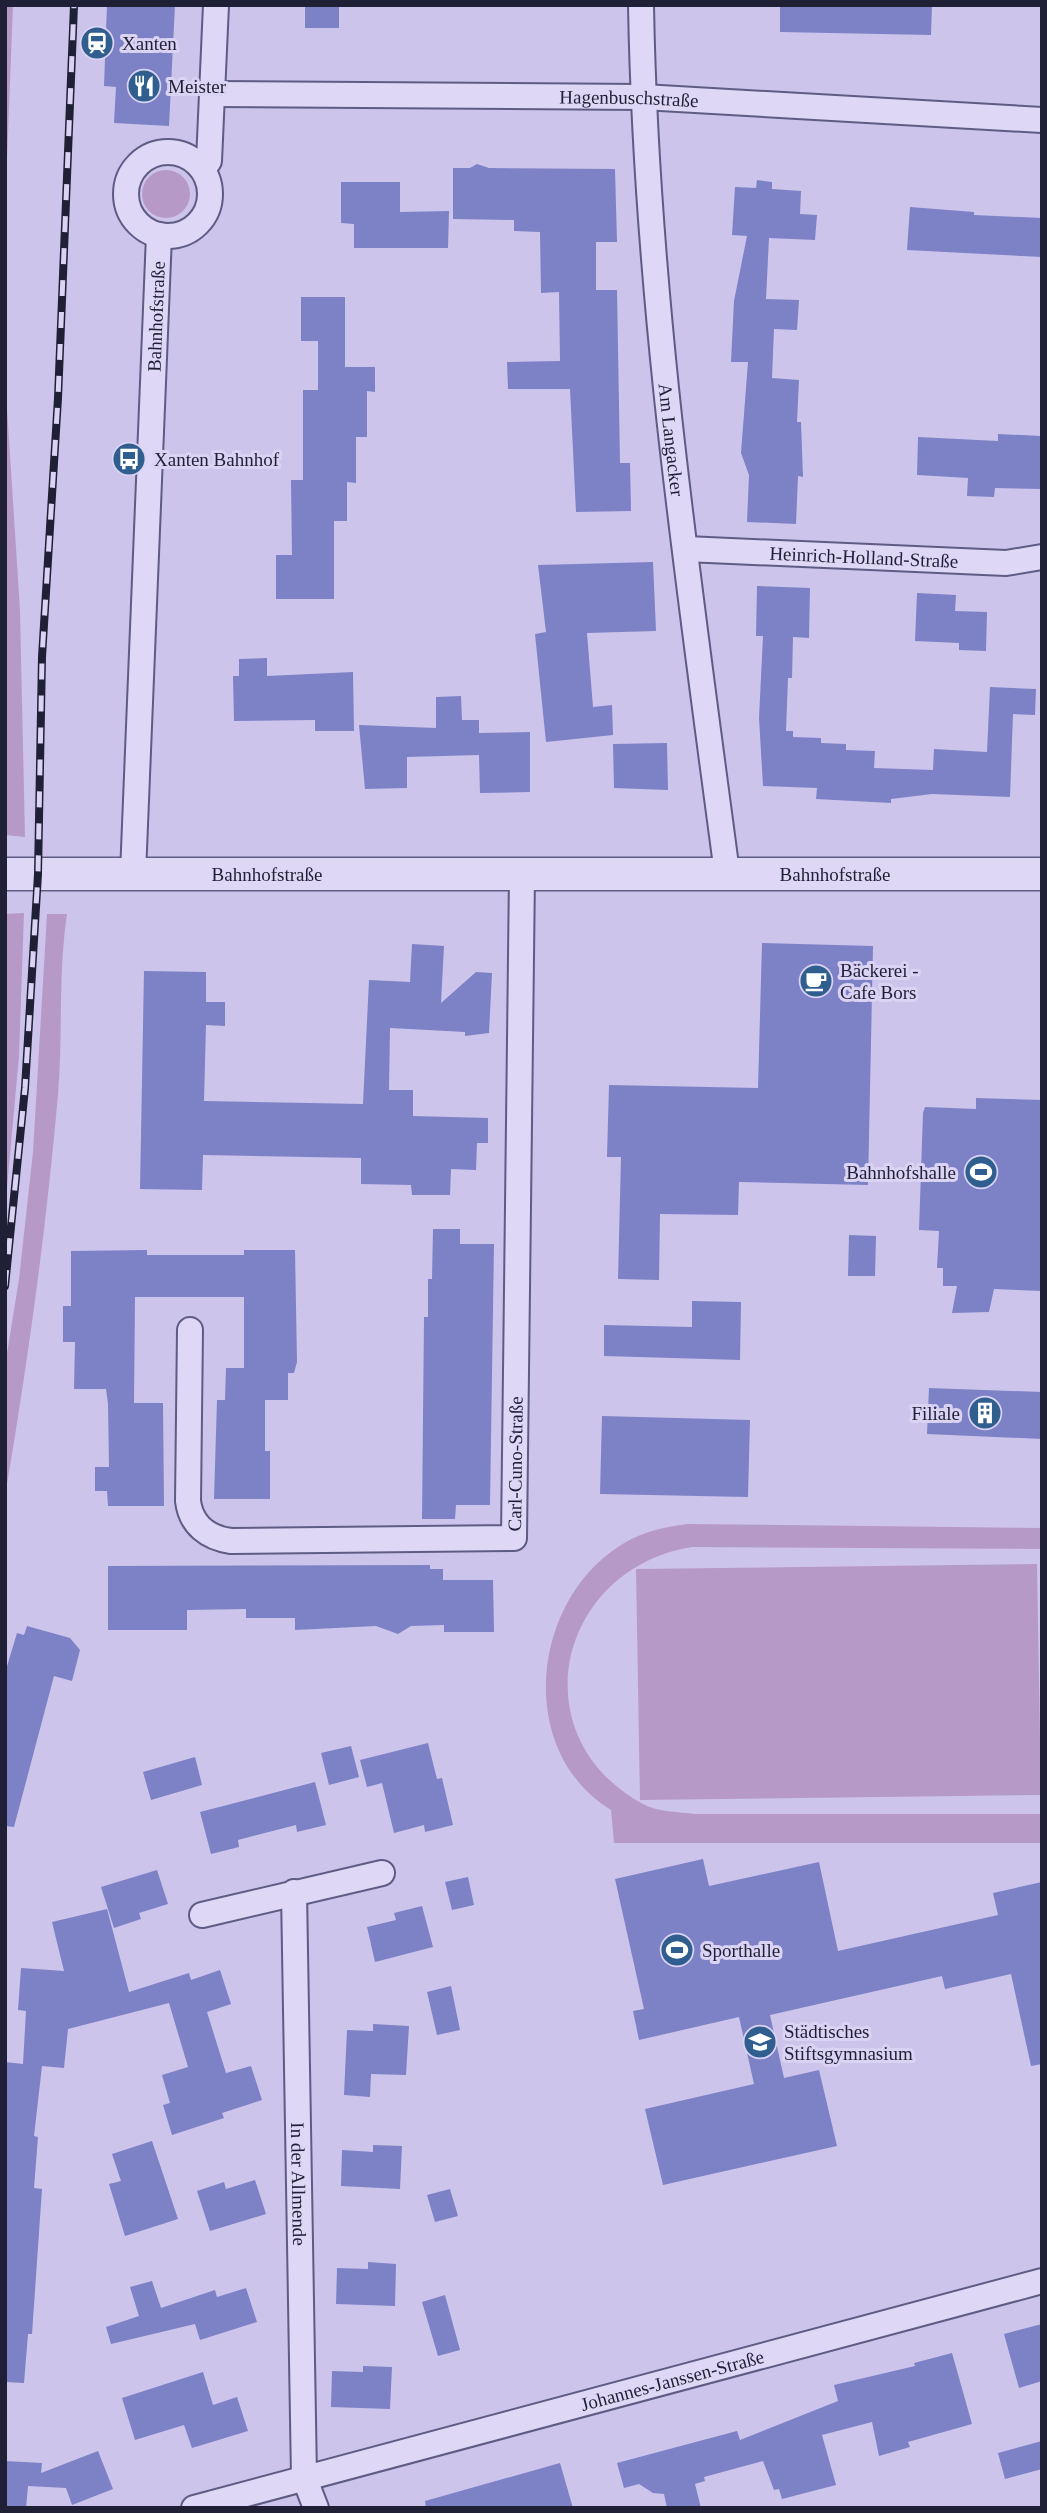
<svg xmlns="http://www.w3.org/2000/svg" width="1047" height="2513" font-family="Georgia,serif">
  <rect width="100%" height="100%" fill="#cdc4eb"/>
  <!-- green -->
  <path fill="#b799c8" d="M5 5H13L5 213Z
    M142 194a24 24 0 1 1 48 0a24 24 0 1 1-48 0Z
    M5 377 20 610 25 837 5 835Z
    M24 913 19 1056 5 1210V914Z
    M47 914H67C58 974 63 1035 58 1095 46 1230 28 1362 5 1496V1366L19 1279 33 1152Z
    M687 1524 1042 1528V1549L692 1547C557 1569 519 1737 643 1804 658 1812 679 1812 695 1814H1042V1843H614L611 1810C515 1751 531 1601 621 1545 641 1532 664 1527 687 1524Z
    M1037 1564 1041 1795 640 1800 636 1569Z"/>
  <!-- building -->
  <path fill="#7d81c6" d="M107 5H175L169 126 114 123 116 87 104 86Z
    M305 5H339V28H305Z
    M780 5H932L931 35 780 32Z
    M477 164 489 168 615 169 617 242H596V290H617L620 463H630L631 511 576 512 570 389H508L507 362 560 361 559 292 541 293 540 232 514 231V220L453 219V168H470Z
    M757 180 772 182V189L801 191 800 214 817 215 815 240 769 238 766 299 799 300 797 330 774 329 772 378 799 380 797 422H801L803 477 798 476 796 524 747 522 749 475 741 453 748 362H731L734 301 747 236 732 235 735 187 756 188Z
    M341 182H400V212L449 211 448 248H354V224L341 223Z
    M910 207 974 212V215L1042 218V257L907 250Z
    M301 297H345V367H375V392L367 391V437H356V483L347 482V521H334V599H276V555H292L291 480H303V390H318V341H301Z
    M998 434 1042 436V489L995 488 994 497 967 496 968 478 917 475 918 437 998 441Z
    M653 562 656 631 587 633 593 707 612 705 613 735 546 742 535 634 546 632 538 565Z
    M757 586 810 588 809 638 793 637 792 678H788L786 731H793V737L821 738V743L846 744V750L875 751 874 768 933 770 934 749 987 752 990 687 1036 689 1035 715 1013 714 1010 797 932 794 891 799V803L816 799 817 788 763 786 759 718 763 636H756Z
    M917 593 956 595 955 611 987 612 986 651 959 650V643L915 641Z
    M267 658V676L353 672 354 731H315V720L234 721 233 676H239V659Z
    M461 696 462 720H479V733L530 732V792L480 793 479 755 407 757V788L365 789 359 725 436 728V697Z
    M667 743 668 790 614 788 613 744Z
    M762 943 873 946 868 1185 739 1182 738 1215 660 1214 659 1280 618 1279 621 1157H607L609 1085 758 1088Z
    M412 944 444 946 441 1003 476 972 492 973 489 1033 465 1036V1032L390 1028 389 1090H413V1116L488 1118V1143H477L476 1170 451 1169 450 1195H412L411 1185 361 1184V1158L203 1155 202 1190 140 1189 144 971 206 972V1002H225V1026L206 1025 204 1101 363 1104 369 980 410 982Z
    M976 1098 1042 1100V1291L994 1289 989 1312 952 1313 957 1286H943V1268H937L939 1231 919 1230 923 1113 925 1107 976 1109Z
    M433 1229H460V1244H494L490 1505H456L455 1519H422L424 1317H428V1279H432Z
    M849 1235 876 1236 875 1276H848Z
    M147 1250V1255H244V1250H295L297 1362 294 1373H288V1400H265V1451H270V1499H214L217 1400H225L226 1368H244V1297H135L134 1403H163L164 1506H108L107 1491H95V1467H109L108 1404 106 1389H74L75 1342H63V1306H71V1251Z
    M692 1301 741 1302 740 1360 604 1356V1325L692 1327Z
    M929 1388 1042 1392V1439L927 1434Z
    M602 1416 750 1420 748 1497 600 1494Z
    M430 1565V1569H443V1580H493L494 1632H444V1625L411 1626 398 1634 376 1626 295 1630V1618H246V1609L187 1610V1630H108V1566Z
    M27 1626 70 1638 80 1650 72 1681 54 1676 14 1827 5 1826V1673L17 1633 24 1635Z
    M428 1743 437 1779 442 1778 453 1825 425 1832 424 1825 394 1833 382 1783 367 1787 360 1760Z
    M351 1746 359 1777 329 1785 321 1753Z
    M195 1757 202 1785 151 1800 143 1772Z
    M315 1782 326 1825 297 1832 296 1825 238 1840 239 1847 211 1854 200 1812Z
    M703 1859 709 1886 819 1862 838 1951 998 1915 993 1893 1042 1882V2064L1031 2066 1011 1974 945 1989 942 1976 770 2015 784 2078 819 2070 837 2146 663 2185 645 2109 754 2084 739 2017 639 2040 633 2011 644 2009 615 1879Z
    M157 1870 168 1904 139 1913 141 1919 114 1928 101 1887Z
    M468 1877 474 1905 452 1910 445 1882Z
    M422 1906 433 1947 375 1962 367 1927 396 1920 394 1913Z
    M107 1909 129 1992 189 1973 191 1980 220 1970 231 2004 207 2012 226 2073 251 2066 262 2100 222 2113 224 2118 172 2135 163 2105 170 2103 162 2075 188 2067 169 2003 68 2029 64 2068 42 2066 34 2136 38 2137 34 2188 42 2189 32 2334H28L24 2383 5 2382V2062L23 2064 26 2011 18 2010 21 1968 64 1971 52 1922Z
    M451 1986 460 2030 437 2035 427 1992Z
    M373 2024 409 2026 406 2075 371 2074 370 2097 344 2095 347 2030 373 2031Z
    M152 2141 178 2219 125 2236 109 2184 121 2181 112 2154Z
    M373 2145 402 2146 400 2189 341 2186 342 2150 373 2152Z
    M255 2180 266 2214 210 2231 197 2191 224 2182 226 2189Z
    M450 2189 458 2216 435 2222 427 2195Z
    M368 2262 396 2264 395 2306 336 2304 337 2268 368 2269Z
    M152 2281 161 2308 215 2290 217 2297 246 2288 257 2322 200 2340 195 2324 111 2344 106 2327 139 2316 130 2287Z
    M445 2295 460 2350 438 2356 422 2302Z
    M1042 2324V2381L1019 2388 1004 2334Z
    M952 2353 972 2424 908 2442 910 2447 879 2456 872 2422 822 2435 836 2485 782 2499 779 2489 774 2490 763 2461 704 2477 705 2481 695 2484 701 2508H667L664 2494 653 2493 639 2484 624 2488 617 2463 737 2431 740 2440 838 2401 834 2385 915 2366 914 2363Z
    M363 2366 392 2367 390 2409 331 2407 332 2371 363 2372Z
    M203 2372 213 2405 237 2397 248 2431 192 2448 184 2425 135 2440 122 2398Z
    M1042 2441V2469L1005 2479 998 2453Z
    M98 2451 113 2489 72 2505 66 2488 28 2486 26 2508H5V2461L42 2463 41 2473Z
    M560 2463 573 2508H426L425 2501Z"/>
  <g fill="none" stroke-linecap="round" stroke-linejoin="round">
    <defs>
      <g id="minor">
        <path id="s1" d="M641 5C646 296 689 585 727 873"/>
        <path id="s2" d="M214 94 643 97 1042 120"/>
        <circle cx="168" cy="194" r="42"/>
        <path d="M203 169 209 161 216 5"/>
        <path id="s3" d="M686 549 1006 563 1042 557"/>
        <path id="s4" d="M133 874 159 235"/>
        <path id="s5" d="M190 1330 188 1501C191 1525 208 1538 231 1541L514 1538 522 874"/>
        <path id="s6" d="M294 1892 304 2477 316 2508"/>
        <path d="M202 1915 382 1873"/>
        <path id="s7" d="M194 2508 1042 2281"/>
      </g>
      <g id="tertiary">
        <path id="s8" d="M5 874H1042"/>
      </g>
    </defs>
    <!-- minor casing -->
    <use href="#minor" stroke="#5e5c84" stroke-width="28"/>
    <!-- tertiary casing -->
    <use href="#tertiary" stroke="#5e5c84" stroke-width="35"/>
    <!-- minor -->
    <use href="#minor" stroke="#ded7f6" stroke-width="24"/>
    <!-- tertiary -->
    <use href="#tertiary" stroke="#ded7f6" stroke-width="32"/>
    <defs>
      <path id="rail" d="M5 1286 25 1088 38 874 42 657 58 398 74 5"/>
    </defs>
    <!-- rail casing -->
    <use href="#rail" stroke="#1f1f35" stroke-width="8"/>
    <!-- rail -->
    <use href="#rail" stroke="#dbd3f3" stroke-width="5" stroke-dasharray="16" stroke-linecap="butt"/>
  </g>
  <!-- icons -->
  <defs>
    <symbol id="station-disc" viewBox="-11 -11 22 22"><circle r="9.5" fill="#305e8e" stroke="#dbd3f3"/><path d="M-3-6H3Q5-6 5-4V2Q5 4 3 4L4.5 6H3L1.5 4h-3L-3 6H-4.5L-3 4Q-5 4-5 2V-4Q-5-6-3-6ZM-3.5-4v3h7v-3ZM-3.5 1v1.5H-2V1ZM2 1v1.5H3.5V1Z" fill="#fff"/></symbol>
    <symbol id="restaurant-disc" viewBox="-11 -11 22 22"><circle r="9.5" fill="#305e8e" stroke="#dbd3f3"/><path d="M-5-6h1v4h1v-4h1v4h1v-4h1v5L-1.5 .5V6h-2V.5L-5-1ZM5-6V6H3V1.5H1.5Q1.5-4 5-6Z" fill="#fff"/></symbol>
    <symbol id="bus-disc" viewBox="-11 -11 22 22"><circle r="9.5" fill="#305e8e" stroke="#dbd3f3"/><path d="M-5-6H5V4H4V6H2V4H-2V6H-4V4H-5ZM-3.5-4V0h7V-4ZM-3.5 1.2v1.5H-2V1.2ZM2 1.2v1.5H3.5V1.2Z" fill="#fff"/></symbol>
    <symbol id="cafe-disc" viewBox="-11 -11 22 22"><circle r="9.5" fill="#305e8e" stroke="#dbd3f3"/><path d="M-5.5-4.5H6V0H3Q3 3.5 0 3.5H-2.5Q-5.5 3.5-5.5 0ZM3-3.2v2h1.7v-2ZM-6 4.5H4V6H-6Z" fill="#fff"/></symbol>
    <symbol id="stadium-disc" viewBox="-11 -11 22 22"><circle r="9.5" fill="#305e8e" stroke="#dbd3f3"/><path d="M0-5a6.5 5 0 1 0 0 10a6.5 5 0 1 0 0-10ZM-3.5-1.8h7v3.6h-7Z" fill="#fff"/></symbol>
    <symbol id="building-disc" viewBox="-11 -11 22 22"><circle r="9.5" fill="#305e8e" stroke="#dbd3f3"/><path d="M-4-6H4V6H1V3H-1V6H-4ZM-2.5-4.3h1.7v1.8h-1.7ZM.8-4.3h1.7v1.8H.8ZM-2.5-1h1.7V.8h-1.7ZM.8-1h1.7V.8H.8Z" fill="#fff"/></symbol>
    <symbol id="school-disc" viewBox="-11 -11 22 22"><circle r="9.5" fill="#305e8e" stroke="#dbd3f3"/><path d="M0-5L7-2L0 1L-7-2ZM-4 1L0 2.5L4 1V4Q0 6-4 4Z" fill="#fff"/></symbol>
  </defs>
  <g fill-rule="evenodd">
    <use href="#station-disc" x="78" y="24" width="38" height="38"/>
    <use href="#restaurant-disc" x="125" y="67" width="38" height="38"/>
    <use href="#bus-disc" x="110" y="440" width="38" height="38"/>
    <use href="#cafe-disc" x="797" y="962" width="38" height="38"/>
    <use href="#stadium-disc" x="962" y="1153" width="38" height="38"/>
    <use href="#building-disc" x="966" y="1394" width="38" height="38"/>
    <use href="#stadium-disc" x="658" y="1931" width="38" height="38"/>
    <use href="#school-disc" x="741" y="2023" width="38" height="38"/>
  </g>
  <g text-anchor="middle" stroke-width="6" stroke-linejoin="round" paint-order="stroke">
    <!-- poi labels -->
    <g font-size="19" fill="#1f1f35" stroke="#dbd3f3" text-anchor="start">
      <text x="122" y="50">Xanten</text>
      <text x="168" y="93">Meister</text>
      <text x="154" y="466">Xanten Bahnhof</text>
      <text x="840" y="977">Bäckerei -<tspan x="840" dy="22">Cafe Bors</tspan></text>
      <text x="956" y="1179" text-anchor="end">Bahnhofshalle</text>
      <text x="960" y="1420" text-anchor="end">Filiale</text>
      <text x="702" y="1957">Sporthalle</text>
      <text x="784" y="2038">Städtisches<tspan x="784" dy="22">Stiftsgymnasium</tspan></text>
    </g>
    <!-- street labels -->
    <g font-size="19" fill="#1f1f35" stroke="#dbd3f3">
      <text dy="7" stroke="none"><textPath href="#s2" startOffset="415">Hagenbuschstraße</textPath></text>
      <text dy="7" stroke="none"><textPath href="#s4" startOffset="558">Bahnhofstraße</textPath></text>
      <text dy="7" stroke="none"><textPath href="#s1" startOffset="436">Am Langacker</textPath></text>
      <text dy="7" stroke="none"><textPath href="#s3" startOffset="178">Heinrich-Holland-Straße</textPath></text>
      <text dy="7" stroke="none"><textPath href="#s8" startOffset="830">Bahnhofstraße</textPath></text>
      <text dy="7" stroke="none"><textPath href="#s8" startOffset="262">Bahnhofstraße</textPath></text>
      <text dy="7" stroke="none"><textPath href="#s5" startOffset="592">Carl-Cuno-Straße</textPath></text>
      <text dy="7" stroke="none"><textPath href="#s6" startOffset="292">In der Allmende</textPath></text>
      <text dy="7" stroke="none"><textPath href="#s7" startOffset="495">Johannes-Janssen-Straße</textPath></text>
    </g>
  </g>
  <!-- border -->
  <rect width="1047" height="2513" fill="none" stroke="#1f1f35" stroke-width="14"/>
</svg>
